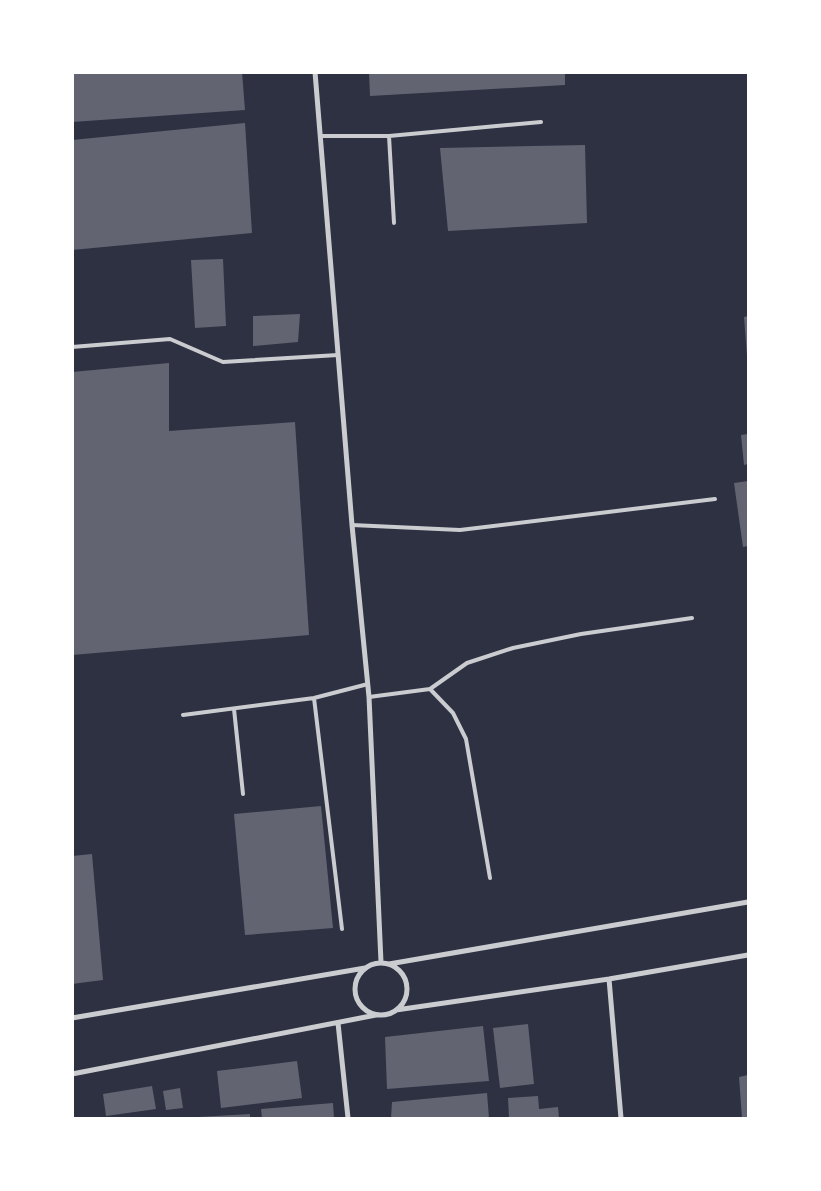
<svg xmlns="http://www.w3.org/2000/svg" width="821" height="1191" font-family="'Golos Text',sans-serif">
  <rect width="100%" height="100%" fill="#2d3142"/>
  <!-- building -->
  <path fill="#626471" d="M72 72H242L245 110 72 122Z
    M369 72H565V85L370 96Z
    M245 123 252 233 72 250V140Z
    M585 145 587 223 448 231 440 148Z
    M223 259 226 326 195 328 191 260Z
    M300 314 298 342 253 346V316Z
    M748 316V356H747L744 317Z
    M169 363V431L295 422 309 635 72 655V372Z
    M748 434V464L744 465 741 435Z
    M748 481V546L743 547 734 483Z
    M321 806 333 928 245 935 234 814Z
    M92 854 103 980 72 984V856Z
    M528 1024 534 1084 500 1088 493 1028Z
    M483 1026 489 1081 387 1089 385 1037Z
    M297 1061 302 1098 221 1108 217 1071Z
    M748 1075V1118H742L739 1077Z
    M152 1086 156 1109 106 1116 103 1094Z
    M180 1088 183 1108 166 1110 163 1091Z
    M487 1093 489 1118H391L392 1102Z
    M538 1096 539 1109 558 1107 559 1118H509L508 1098Z
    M333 1103 334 1118H262L261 1109Z
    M250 1114V1118H198V1117Z"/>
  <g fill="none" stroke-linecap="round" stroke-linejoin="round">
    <!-- service -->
    <path stroke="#caccd0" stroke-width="4" d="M321 136H389L541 122
      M389 136 394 223
      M72 347 170 339 223 362 338 355
      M352 525 460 530 715 499
      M430 689 453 713 466 739 490 878
      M369 697 430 689 467 663 513 648 581 634 692 618
      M314 698 342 929
      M234 709 243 794
      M183 715 314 698 368 684"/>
    <!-- minor -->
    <path stroke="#caccd0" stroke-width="5" d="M315 72 352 525 369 697 381 962
      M355 989a26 26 0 1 1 52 0a26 26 0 1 1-52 0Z
      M389 964 748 902
      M609 979 621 1118
      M396 1010 609 979 748 955
      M72 1018 365 968
      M338 1023 348 1118
      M72 1074 376 1015"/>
  </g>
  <!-- border -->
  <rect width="821" height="1191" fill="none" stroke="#ffffff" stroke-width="148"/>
</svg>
